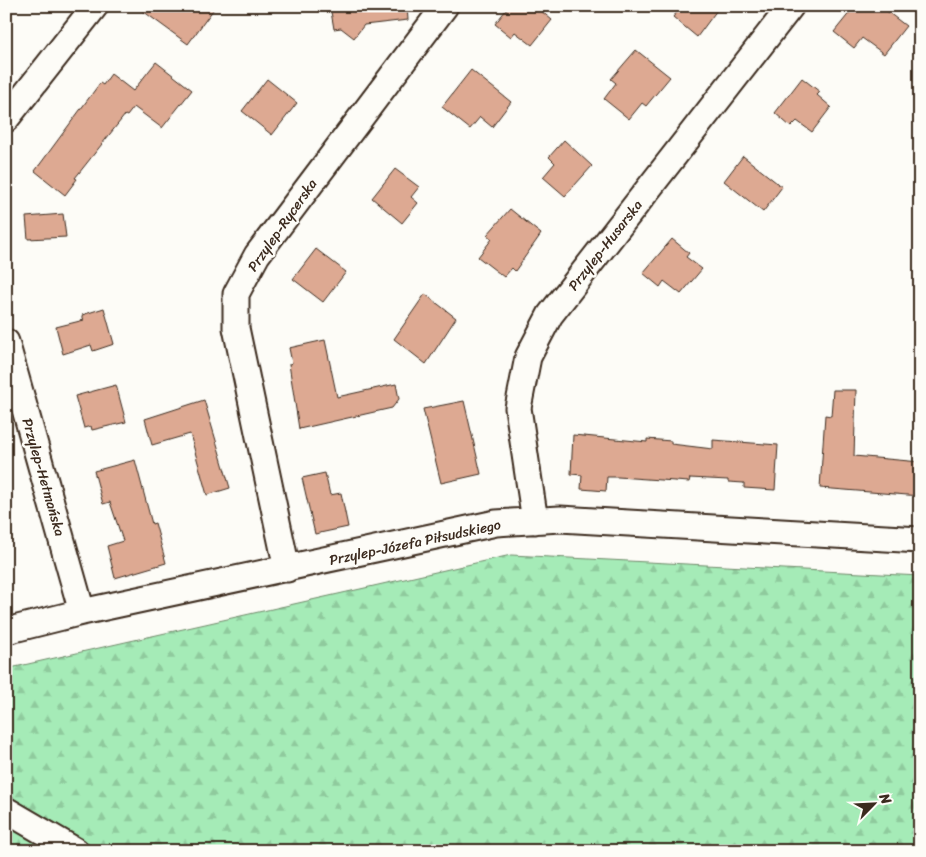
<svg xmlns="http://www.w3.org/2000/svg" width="926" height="857" font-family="Sriracha,sans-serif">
  <defs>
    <pattern id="forest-firs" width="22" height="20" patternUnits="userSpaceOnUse" patternTransform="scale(1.25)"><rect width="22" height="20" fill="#a5ebb7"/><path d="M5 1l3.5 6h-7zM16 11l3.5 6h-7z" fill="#8fca9d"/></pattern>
  </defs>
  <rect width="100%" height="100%" fill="#fdfcf7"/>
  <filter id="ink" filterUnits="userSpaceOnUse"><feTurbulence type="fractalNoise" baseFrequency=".02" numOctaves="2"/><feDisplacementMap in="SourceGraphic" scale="10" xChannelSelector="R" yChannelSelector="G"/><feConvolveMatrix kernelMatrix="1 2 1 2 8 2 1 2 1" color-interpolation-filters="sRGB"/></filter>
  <g filter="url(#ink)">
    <!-- forest -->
    <path fill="url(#forest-firs)" stroke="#708a6a" d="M511 555 920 576V851H99L6 795V669Z
      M6 820 56 851H6Z"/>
    <!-- building -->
    <path fill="#dda992" stroke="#3b2a1e" d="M136 6H216L188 44Z
      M330 6H407L408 20 364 25 354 38 341 28 334 29Z
      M509 6H535L552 20 532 45 515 32 511 37 495 24Z
      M682 6H720L697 37 673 17Z
      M855 6H880L906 26 884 54 862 38 854 48 834 32Z
      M636 50 670 77 646 106 642 103 629 119 604 99 616 83 611 79Z
      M156 62 192 90 162 128 134 107 127 116 125 115 75 178 77 179 65 195 35 171 100 83 103 85 111 74 133 91Z
      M471 70 511 102 492 127 480 117 470 129 442 107Z
      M802 78 820 92 817 95 831 107 812 132 797 121 791 127 775 113Z
      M267 79 297 103 272 135 242 111Z
      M564 140 592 166 565 196 543 177 555 163 549 157Z
      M743 156 782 187 763 212 724 181Z
      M395 169 419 187 411 197 418 203 402 223 372 198Z
      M510 209 541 234 515 271 512 268 504 277 478 257 492 239 487 235Z
      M63 214 66 237 28 239 26 217Z
      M672 239 689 253 686 257 702 269 681 294 664 281 660 287 643 273Z
      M316 249 346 272 323 302 293 279Z
      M425 294 456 318 426 364 394 339Z
      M104 308 114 344 93 351 91 345 63 354 56 327 84 320 82 315Z
      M325 340 337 397 396 384 399 399 392 408 299 429 289 364 292 363 289 348Z
      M116 385 126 422 92 430 91 426 84 428 75 396Z
      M833 390H856L854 456 920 462V496L820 488 825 415 831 416Z
      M204 400 230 488 207 495 190 434 152 445 145 419Z
      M464 401 481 474 441 483 423 409Z
      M573 435 647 442V439L671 441V444L713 449V440L778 445 775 490 744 488V483L728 482V480L690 478 689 482 618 477H607L606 491 581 489 582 475 571 474Z
      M135 460 152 524 155 523 166 563 115 578 107 546 123 541 110 502 103 504 94 471Z
      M325 473 330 495 341 493 348 527 315 534 302 478Z"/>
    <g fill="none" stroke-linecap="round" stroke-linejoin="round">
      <defs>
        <path id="minor" d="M6 119 95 6
          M6 342 82 612
          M535 521 518 408 528 357 550 315 791 6
          M287 569 236 328V294L257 255 445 6
          M6 631 82 612 496 523 560 519 920 540
          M6 810 76 851"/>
      </defs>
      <!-- minor casing -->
      <use href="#minor" stroke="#3b2a1e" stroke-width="29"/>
      <!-- minor -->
      <use href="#minor" stroke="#fdfcf7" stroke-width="25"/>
    </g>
  </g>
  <g text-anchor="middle" stroke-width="5" stroke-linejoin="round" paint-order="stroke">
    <!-- street labels -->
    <g font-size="14" fill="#3b2a1e" stroke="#fdfcf7">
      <text transform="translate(282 225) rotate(-55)" y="5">Przylep-Rycerska</text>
      <text transform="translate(605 245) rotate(-52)" y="5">Przylep-Husarska</text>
      <text transform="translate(44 477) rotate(74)" y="5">Przylep-Hetmańska</text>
      <text transform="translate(415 542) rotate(-12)" y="5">Przylep-Józefa Piłsudskiego</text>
    </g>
  </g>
  <!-- margin -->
  <rect width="926" height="857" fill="none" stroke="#fdfcf7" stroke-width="25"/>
  <rect x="12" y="12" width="901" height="832" fill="none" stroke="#3b2a1e" stroke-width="2" filter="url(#ink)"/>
  <!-- north arrow -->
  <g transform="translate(874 804) rotate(66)" stroke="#fdfcf7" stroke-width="4" paint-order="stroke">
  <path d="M0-4L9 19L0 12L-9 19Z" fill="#3b2a1e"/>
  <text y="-8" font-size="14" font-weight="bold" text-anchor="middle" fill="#3b2a1e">N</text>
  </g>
</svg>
